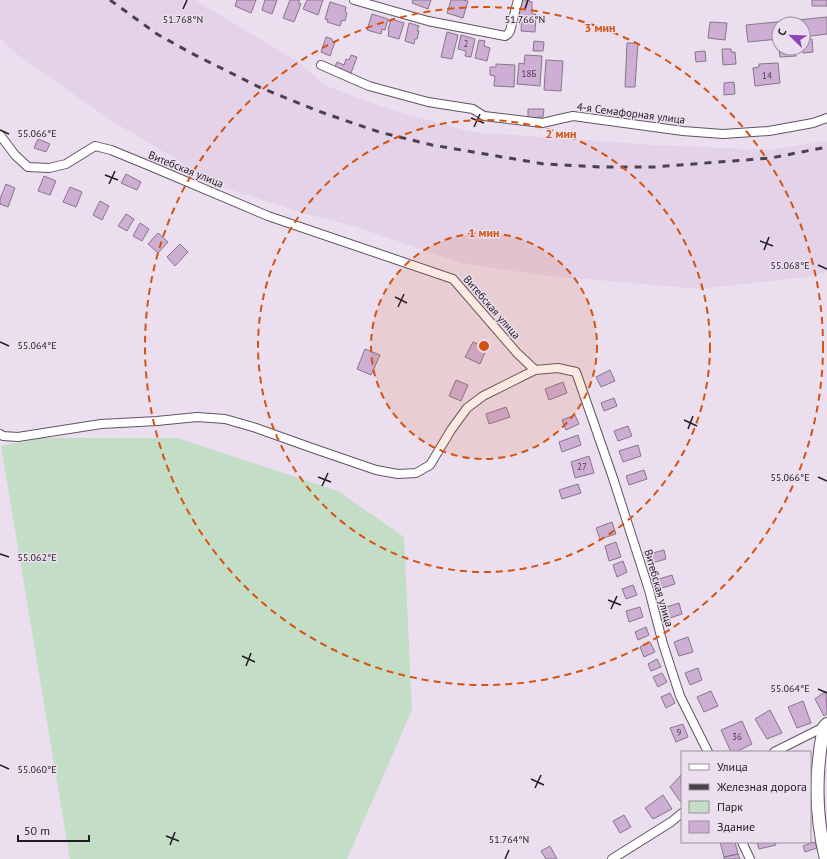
<svg xmlns="http://www.w3.org/2000/svg" width="827" height="859" font-family="'PT Sans',sans-serif">
  <rect width="100%" height="100%" fill="#ebdeee"/>
  <!-- built -->
  <path fill="#e4d2e8" d="M0 0H195L300 63 326 86 386 108 471 132 655 145 768 150 827 141V272L806 277 700 289 540 275 462 263 353 226 306 214 222 187 112 121 15 53 0 38Z"/>
  <!-- green -->
  <path fill="#c4ddc6" d="M43 438H177L338 491 404 537 412 710 347 859H70L1 446Z"/>
  <!-- building -->
  <path fill="#ceaed5" stroke="#847887" d="M237 0H256L251 13 235 6Z
    M265 0H277L272 14 262 10Z
    M290 0H300L298 3 301 4 294 22 283 18Z
    M307 0H323L318 15 303 9Z
    M413 0H431L428 9 412 3Z
    M451 0H463L468 1 463 18 447 13Z
    M523 0H529V1L532 2V14H536L535 32 521 31 522 17H519L520 1Z
    M812 0H827V6H812Z
    M330 2 346 7 345 12 347 13 345 21 342 20 340 26 327 22 328 20 325 19Z
    M372 14 388 19 385 30 382 29 381 34 367 30Z
    M827 17V34L803 37V24H779V39L748 42 746 25Z
    M391 19 404 23 399 39 388 36 389 31 388 30Z
    M710 22 727 23 725 40 708 38Z
    M409 23 419 26 417 31H419L417 39H415L414 44 405 41Z
    M447 32 458 35 452 59 441 57Z
    M461 35 475 39 471 57 465 56 466 51 458 49Z
    M326 37 332 39V41L335 42 330 56 321 52Z
    M812 39 813 52 803 53V40Z
    M479 40 485 41 484 46 490 48 487 61 475 58Z
    M534 41 544 42 543 51H533Z
    M627 43H638L635 87H625Z
    M779 48H795L796 56 780 57Z
    M722 49H731V52H735L736 64 723 65Z
    M705 51 706 61 696 62 695 52Z
    M351 55 357 57 351 73 335 67 337 62 344 65 346 59 349 60Z
    M525 55 542 56 540 86 517 84 519 63 524 64Z
    M546 60 563 61 561 91 544 90Z
    M778 63 780 83 755 86 753 68 759 67V64Z
    M496 64 515 65 514 87 494 86 495 76 490 75V67H496Z
    M734 82 735 94 724 95V83Z
    M528 109H544L543 117 528 118Z
    M38 139 50 144 46 152 34 148Z
    M126 174 141 182 137 190 121 183Z
    M44 176 56 181 50 195 38 191Z
    M6 184 15 188 8 207 0 204V199Z
    M70 187 82 192 76 207 63 202Z
    M100 201 109 206 102 220 93 215Z
    M126 214 134 219 127 231 118 226Z
    M140 223 149 229 142 241 133 236Z
    M158 233 168 242 158 253 148 244Z
    M180 244 188 252 175 266 167 257Z
    M473 342 487 348 480 364 465 357Z
    M365 349 380 355 371 375 357 369Z
    M610 370 615 381 601 387 596 377Z
    M456 380 468 385 461 401 449 396Z
    M563 382 567 393 549 400 545 389Z
    M614 398 617 406 604 411 601 403Z
    M506 407 510 417 489 424 486 414Z
    M575 415 579 424 566 430 562 420Z
    M628 426 632 436 618 441 614 431Z
    M578 435 581 445 562 452 559 442Z
    M638 445 641 456 623 462 619 451Z
    M589 456 594 473 575 478 571 462Z
    M644 470 647 479 629 485 626 476Z
    M578 484 581 493 562 499 559 490Z
    M612 522 616 534 600 539 596 528Z
    M616 542 621 557 609 561 605 546Z
    M664 550 666 559 652 563 649 554Z
    M623 561 627 572 617 577 613 565Z
    M672 575 675 584 659 589 656 580Z
    M633 585 637 595 626 599 622 589Z
    M679 603 682 614 667 619 663 608Z
    M640 607 643 617 629 622 626 611Z
    M646 627 649 635 638 640 635 632Z
    M688 637 693 652 679 656 674 642Z
    M650 642 655 652 644 657 640 647Z
    M657 659 661 667 651 671 648 664Z
    M698 668 702 680 690 685 685 673Z
    M662 673 667 682 658 687 653 677Z
    M711 691 718 706 704 712 697 697Z
    M826 691 827 714 824 716 815 699Z
    M670 693 675 703 666 708 661 697Z
    M803 701 811 723 797 728 788 707Z
    M770 710 782 733 767 739 755 719Z
    M742 721 752 744 736 752H731L721 730Z
    M683 724 688 737 676 742 670 728Z
    M681 775 682 800 680 801 670 787Z
    M663 795 672 809 653 819 645 808Z
    M624 815 631 827 620 833 613 821Z
    M720 842H735L738 854 724 857Z
    M757 842H775L776 845 759 849Z
    M814 842 817 848 805 852 803 846Z
    M550 846 557 859H546L541 851Z
    M738 854 740 859H724V857Z"/>
  <g fill="none" stroke-linecap="round" stroke-linejoin="round">
    <defs>
      <path id="street" d="M354 0 428 21 505 36 508 34 510 31 518 0
        M321 65 369 86 428 102 473 109 484 116 542 123 573 116 683 131 723 134 769 131 813 123 827 118
        M0 135 15 155 28 167 49 168 66 164 95 146 111 150 150 166 268 216 453 279 517 353 535 370 558 368 576 372 613 478 649 590 663 644 680 696 708 752
        M0 434 3 436 18 437 101 424 157 421 197 417 225 419 256 428 312 448 376 470 398 474 416 473 430 465 451 430 467 408 483 396 535 370
        M774 752 824 727
        M742 842 750 859
        M612 859 671 822 682 813"/>
      <path id="secondary" d="M826 859C815 815 815 771 824 727L827 724"/>
    </defs>
    <!-- street casing -->
    <use href="#street" stroke="#605563" stroke-width="10"/>
    <!-- secondary casing -->
    <use href="#secondary" stroke="#605563" stroke-width="14"/>
    <!-- street -->
    <use href="#street" stroke="#fff" stroke-width="8"/>
    <!-- secondary -->
    <use href="#secondary" stroke="#fff" stroke-width="12"/>
    <!-- rail -->
    <path stroke="#484249" stroke-width="3" stroke-dasharray="7 7" stroke-linecap="butt" d="M110 0 157 34 191 53 259 87 318 111 379 132 432 145 544 164 600 167H654L771 158 827 147"/>
  </g>
  <!-- ticks -->
  <path fill="none" stroke="#211c22" stroke-width="1.5" d="M183 9 187 0M525 9 528 0M471 118 484 123M474 127 480 114M0 130 9 134M105 175 118 180M109 184 115 171M760 241 773 246M764 250 769 237M818 265 827 269M395 297 407 303M398 307 404 294M0 342 9 346M684 420 697 426M688 429 693 416M318 477 331 482M818 477 827 481M322 486 328 473M0 554 9 557M608 600 621 605M611 609 617 596M242 656 255 662M246 666 251 653M818 689 827 693M0 765 9 769M531 779 544 785M535 788 541 775M166 836 179 841M170 845 175 832M505 859 509 850"/>
  <!-- distance rings -->
  <circle cx="484" cy="346" r="113" fill="#d4530e" fill-opacity=".12"/>
  <g fill="none" stroke="#d4530e" stroke-width="2" stroke-dasharray="7 5">
    <circle cx="484" cy="346" r="113"/>
    <circle cx="484" cy="346" r="226"/>
    <circle cx="484" cy="346" r="339"/>
  </g>
  <g text-anchor="middle" stroke-width="3" stroke-linejoin="round" paint-order="stroke">
    <!-- number labels -->
    <g font-size="9" fill="#4c404f">
      <text x="466" y="47">2</text>
      <text x="529" y="77">18Б</text>
      <text x="767" y="79">14</text>
      <text x="582" y="470">27</text>
      <text x="679" y="736">9</text>
      <text x="737" y="740">36</text>
    </g>
    <!-- street labels -->
    <g font-size="11" fill="#211c22" stroke="#ebdeee">
      <text transform="translate(631 113) rotate(7)" y="4">4-я Семафорная улица</text>
      <text transform="translate(186 169) rotate(22)" y="4">Витебская улица</text>
      <text transform="translate(492 307) rotate(49)" y="4">Витебская улица</text>
      <text transform="translate(659 588) rotate(74)" y="4">Витебская улица</text>
    </g>
  </g>
  <g font-size="10" text-anchor="middle" fill="#211c22" stroke="#ebdeee" stroke-width="3" stroke-linejoin="round" paint-order="stroke">
    <text x="183" y="23">51.768°N</text>
    <text x="525" y="23">51.766°N</text>
    <text x="37" y="137">55.066°E</text>
    <text x="790" y="269">55.068°E</text>
    <text x="37" y="349">55.064°E</text>
    <text x="790" y="481">55.066°E</text>
    <text x="37" y="561">55.062°E</text>
    <text x="790" y="692">55.064°E</text>
    <text x="37" y="773">55.060°E</text>
    <text x="509" y="843">51.764°N</text>
  </g>
  <circle cx="484" cy="346" r="6" fill="#d4530e" stroke="#ebdeee" stroke-width="2"/>
  <g font-size="12" text-anchor="middle" font-weight="bold" fill="#d4530e" stroke="#ebdeee" stroke-width="3" stroke-linejoin="round" paint-order="stroke">
    <text x="600" y="32">3 мин</text>
    <text x="561" y="138">2 мин</text>
    <text x="484" y="237">1 мин</text>
  </g>
  <!-- legend -->
  <rect x="681" y="751" width="130" height="92" fill="#ebdeee" stroke="#9a909c"/>
  <rect x="689" y="764" width="20" height="6" fill="#ffffff" stroke="#9a909c"/>
  <text x="717" y="771" font-size="12" fill="#211c22">Улица</text>
  <rect x="689" y="784" width="20" height="6" fill="#484249" stroke="#9a909c"/>
  <text x="717" y="791" font-size="12" fill="#211c22">Железная дорога</text>
  <rect x="689" y="801" width="20" height="12" fill="#c4ddc6" stroke="#9a909c"/>
  <text x="717" y="811" font-size="12" fill="#211c22">Парк</text>
  <rect x="689" y="821" width="20" height="12" fill="#ceaed5" stroke="#9a909c"/>
  <text x="717" y="831" font-size="12" fill="#211c22">Здание</text>
  <!-- north arrow -->
  <g transform="translate(791 36) rotate(293)"><circle r="19" fill="#ebdeee" stroke="#9a909c"/>
  <path d="M0-3L7 15L0 10L-7 15Z" fill="#8e44b7"/>
  <text y="-6" font-size="11" font-weight="bold" text-anchor="middle" fill="#211c22">С</text>
  </g>
  <!-- scale -->
  <path d="M18 835v6h71v-6" fill="none" stroke="#211c22" stroke-width="2"/>
  <text x="24" y="835" font-size="12" fill="#211c22" stroke="#ebdeee" stroke-width="3" paint-order="stroke">50 m</text>
</svg>
